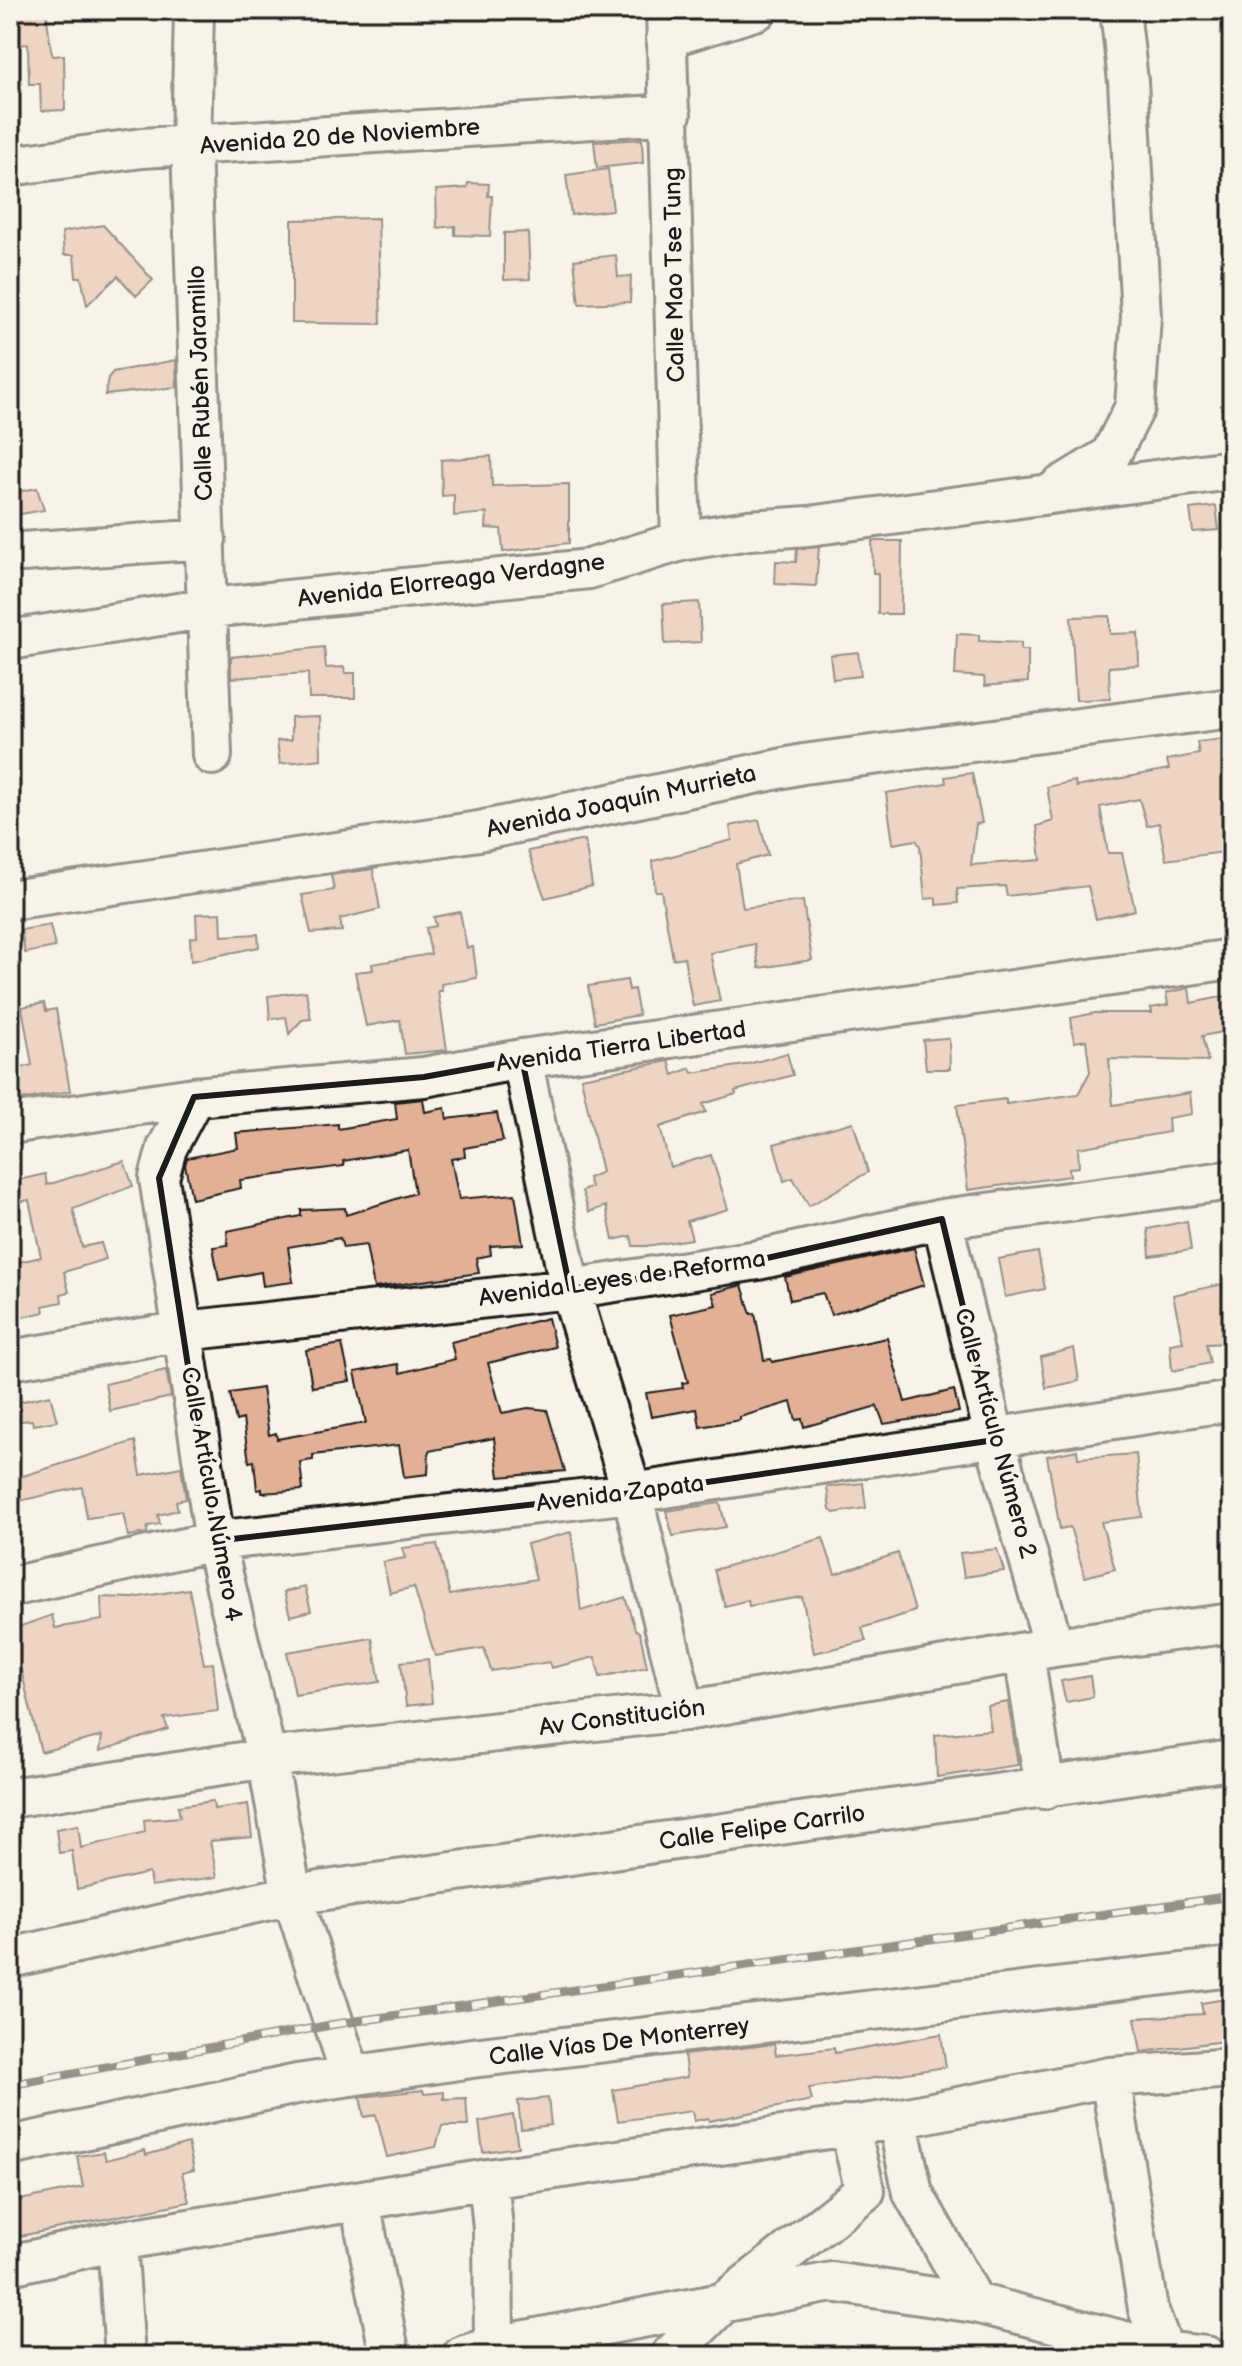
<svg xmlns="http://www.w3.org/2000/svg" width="1242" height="2366" font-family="'Balsamiq Sans',sans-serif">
  <rect width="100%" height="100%" fill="#f7f3e8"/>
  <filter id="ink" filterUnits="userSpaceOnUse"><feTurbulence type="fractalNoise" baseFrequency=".0125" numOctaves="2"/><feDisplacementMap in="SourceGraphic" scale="16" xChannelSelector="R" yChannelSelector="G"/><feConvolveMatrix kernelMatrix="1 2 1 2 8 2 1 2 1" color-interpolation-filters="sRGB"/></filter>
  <g filter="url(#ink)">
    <!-- building -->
    <path fill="#e2b094" stroke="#1c1c1c" stroke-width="2" d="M10 10H46L51 50 53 56 64 55 65 110 41 111 40 84H29L28 44 10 46Z
      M642 139 643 163 597 168 594 142Z
      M608 169 613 210 571 215 566 175Z
      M468 183 489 184 488 196H492L490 236 455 235V226L437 228 436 190 467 188Z
      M378 218 381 324 292 323V220Z
      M103 225 153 280 136 296 118 276 87 305 81 277H76L74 255H64L62 232Z
      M528 232 530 279 504 280V233Z
      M616 255 618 277 631 276 630 302 579 304 574 260Z
      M176 360 177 387 105 395 108 378 113 372Z
      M491 456 492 486 569 484V543L503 552 501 529 486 528 487 513 454 516V495L442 496 441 460Z
      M37 488 44 510 15 515 12 493Z
      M1216 506 1219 530 1193 532 1190 509Z
      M872 541H902L901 614H878V573H873Z
      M819 547 816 586 775 584 776 561 796 562 797 549Z
      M699 602 701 642 665 644 663 604Z
      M1110 616V634L1138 633 1139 665 1109 667 1110 699 1076 700 1071 617Z
      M957 634 979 635V641L1021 643V650H1028V682L985 686 984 677 955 675Z
      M324 647 326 668 344 667 345 673H355V698H309L308 673 231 678V657Z
      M858 652 861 676 833 679 830 655Z
      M320 716 321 759 280 764 277 741 291 740V717Z
      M1232 738V776L1225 778V830L1232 829V851L1166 860 1159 823 1147 826 1139 799 1100 807 1108 853H1122L1135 910 1096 919 1088 886 1007 896 1005 886 957 889 958 903 936 905V898L925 899 920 846 916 840 893 844 886 793 946 783 945 777 972 773 982 823 976 824 971 865 1041 860 1037 826 1053 821 1047 787 1075 781 1076 787 1169 769 1167 760 1199 754 1197 742Z
      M759 820 768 855 736 864 743 908 803 901 812 960 759 968 755 944 710 953 720 1001 693 1006 684 957 673 959 661 891H655L653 861 732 840 730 826Z
      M585 840 592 886 545 898 528 851Z
      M373 869 380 909 340 919 342 931 311 933 302 895 334 890 331 875Z
      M460 912 467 948 473 947 477 978 441 984 442 991H438L447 1050 405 1054 400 1020 366 1026 355 972 373 970 372 964 431 954 426 928 436 926 434 917Z
      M221 913 222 936 258 934 259 947 191 961 190 938 197 937 196 914Z
      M50 925 55 947 25 953 21 930Z
      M627 980 629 990 634 989 639 1015 595 1023 588 986Z
      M1189 988 1191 1003 1232 995V1030L1202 1036 1208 1061 1109 1059 1113 1105 1190 1093 1192 1114 1168 1118 1169 1132 1078 1148 1079 1167 1069 1168 1070 1176 968 1190 957 1105 1006 1099V1104L1078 1094 1090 1072 1086 1040 1074 1042 1071 1018 1095 1013H1152L1151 1008 1168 1005 1166 993Z
      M306 991 311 1019 302 1020 289 1034 286 1017 270 1019 268 996Z
      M44 1003 46 1011 56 1009 70 1091 10 1102V1071L32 1065 22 1007Z
      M945 1038 949 1039 950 1069H926L923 1040Z
      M787 1053 793 1075 735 1091 736 1094 703 1104 706 1112 660 1127 670 1167 711 1155 728 1209 687 1221 692 1239 646 1246H633L631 1236 613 1240 606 1206 589 1212 582 1191 591 1187 588 1178 602 1172 581 1078 669 1061 673 1075 690 1068 692 1073 745 1065Z
      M423 1099 425 1112 445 1108 447 1119 497 1113 503 1141 464 1148 465 1157 451 1159 459 1199 515 1194 523 1244 490 1246 491 1255 476 1258 479 1273 374 1288 366 1245 343 1248 340 1238 288 1247 293 1282 263 1286 261 1272 219 1280 213 1247 228 1245 227 1231 301 1216V1210L345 1208 346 1215 415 1193 408 1150 343 1161 344 1166 240 1180 241 1188 192 1199 185 1165 187 1158 238 1148 236 1133 338 1124V1129L397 1119 395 1102Z
      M853 1122 868 1172 809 1206 793 1178 784 1181 774 1144Z
      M124 1161 133 1186 73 1209 82 1247 101 1243 106 1259 64 1272 69 1292 61 1294 62 1302 43 1306 44 1312 10 1320V1264L41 1257 29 1200 10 1204V1182L45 1174 47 1185Z
      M1187 1221 1191 1250 1150 1256 1148 1229Z
      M914 1248 924 1285 831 1315 823 1293 790 1300 785 1277Z
      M1038 1252 1045 1289 1005 1297 998 1259Z
      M1223 1284 1224 1289 1231 1288 1229 1343 1206 1344 1210 1363 1172 1371 1170 1344 1183 1342 1173 1295Z
      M742 1285 751 1314 755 1313 764 1360 771 1359 772 1362 887 1338 905 1402 954 1390 959 1412 884 1424 877 1406 804 1427 802 1419 796 1420 791 1402 740 1417V1420L700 1427 697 1409 651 1417 646 1393 683 1388 682 1383 688 1382 670 1315 716 1305 712 1293Z
      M548 1318 555 1347 488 1363 502 1413 528 1408 547 1410 565 1471 499 1477 494 1438 429 1451 428 1474 404 1477 399 1445 313 1455V1460L300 1462 303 1490 262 1493V1489L257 1490 254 1461 249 1462 243 1419 236 1421 230 1393 262 1388 269 1435 276 1433 277 1439 366 1423 355 1372 398 1364 400 1373 455 1359 451 1342Z
      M342 1344 350 1381 312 1387 306 1350Z
      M1074 1348 1079 1381 1046 1388 1041 1357Z
      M166 1370 171 1397 110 1411 105 1384Z
      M50 1395 57 1421 33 1425 32 1420 10 1422V1404Z
      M135 1441 141 1475 181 1467 186 1499 176 1501 178 1510 158 1515 160 1524 148 1526 147 1533 128 1536 123 1513 87 1518 82 1487 10 1503V1480Z
      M1077 1450 1078 1458 1136 1454 1142 1517 1101 1522 1115 1569 1085 1577 1070 1527 1060 1529 1047 1456Z
      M863 1483 866 1508 834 1513 830 1510 827 1487Z
      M720 1503 726 1527 673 1536 666 1511Z
      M571 1532 581 1611 625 1597 635 1629 640 1633 647 1667 600 1677 595 1657 551 1668 549 1662 491 1671 484 1648 435 1656 414 1587 390 1593 383 1562 405 1558 402 1548 437 1544 450 1595 536 1579 527 1544Z
      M823 1538 835 1574 898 1553 915 1611 862 1628 866 1641 814 1653 802 1597 749 1606 748 1600 725 1606 714 1570Z
      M997 1549 1004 1571 964 1577 960 1553Z
      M305 1587 311 1611 290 1616 284 1592Z
      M189 1589 204 1664 213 1663 218 1711 164 1718 168 1729 100 1751 102 1736 41 1752 21 1670 10 1673V1630L52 1615 55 1628 102 1620 101 1597 133 1598Z
      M372 1638 380 1682 295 1695 287 1652Z
      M428 1659 432 1703 406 1706 401 1662Z
      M1090 1676 1093 1697 1066 1702 1061 1681Z
      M1008 1702 1018 1765 937 1777 935 1735 991 1730 987 1706Z
      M213 1801 214 1809 248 1804 252 1837 210 1841 217 1877 151 1886 149 1873 77 1889 72 1851 59 1853 56 1829 78 1825 81 1848 145 1832 144 1820 180 1817 178 1806Z
      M1232 1998V2040L1141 2052 1135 2018 1203 2014 1201 2003Z
      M941 2034 946 2067 809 2088 812 2100 709 2121 708 2118 694 2121 692 2111 618 2121 613 2090 687 2077 684 2055 774 2044 776 2055 834 2048 835 2053Z
      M423 2090 424 2094 444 2092V2099L466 2098 468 2126H442L436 2147 387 2157 376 2115 364 2117 360 2097Z
      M548 2098 551 2125 521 2129 518 2101Z
      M513 2115 518 2147 483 2152 479 2122Z
      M188 2143 194 2170 182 2173 189 2202 20 2236 18 2228 10 2230V2202L83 2187 77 2156 104 2152 106 2160 145 2150 146 2155Z"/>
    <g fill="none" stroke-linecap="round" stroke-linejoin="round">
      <defs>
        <path id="minor" d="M194 10 191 146 212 755
          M666 10 681 541
          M666 38 757 10
          M10 166 142 148 671 114
          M1059 487 1110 456 1135 407 1141 316 1128 81 1120 10
          M22 552 206 539
          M10 640 209 608 589 569 681 541 749 530 809 526 1223 471
          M10 900 479 831 803 764 1232 708
          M522 1059 570 1289 632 1493 685 1711
          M194 1097 167 1148 159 1178 215 1541 267 1758 292 1895 351 2076
          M10 1124 194 1097 424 1077 522 1059 1232 959
          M942 1219 995 1440 1054 1647
          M10 1360 184 1331 570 1289 758 1260 942 1219 1232 1180
          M10 1587 215 1541 632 1493 1232 1401
          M1024 1654 1045 1789
          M10 1798 267 1758 685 1711 1054 1647 1232 1623
          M10 1958 292 1895 1232 1760
          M1110 2077 1148 2309 1164 2351
          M897 2119 913 2193 975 2303 1164 2351 1207 2356
          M10 2146 297 2084 472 2058 1232 1967
          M488 2179 493 2228 494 2346
          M360 2202 390 2356
          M117 2241 125 2356
          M10 2265 117 2241 488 2179 897 2119 1110 2077 1232 2068
          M462 2356 494 2346 832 2282 975 2303
          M670 2356 724 2302 865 2191 849 2125"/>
      </defs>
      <!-- minor casing -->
      <use href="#minor" stroke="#1c1c1c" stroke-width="44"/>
      <!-- minor -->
      <use href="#minor" stroke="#f7f3e8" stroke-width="38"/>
      <defs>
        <path id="rail" d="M10 2085 336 2024 1232 1896"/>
      </defs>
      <!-- rail casing -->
      <use href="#rail" stroke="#1c1c1c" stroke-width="9"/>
      <!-- rail -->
      <use href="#rail" stroke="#f7f3e8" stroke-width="6" stroke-dasharray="18" stroke-linecap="butt"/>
    </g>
  </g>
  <!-- marked area -->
  <path d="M0 0H1242V2366H0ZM522 1059 570 1289 758 1260 942 1219 995 1440 632 1493 215 1541 159 1178 194 1097 424 1077Z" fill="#f7f3e8" fill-opacity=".55" fill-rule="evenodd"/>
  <path fill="none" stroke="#1c1c1c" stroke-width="6" stroke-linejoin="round" d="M522 1059 570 1289 758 1260 942 1219 995 1440 632 1493 215 1541 159 1178 194 1097 424 1077Z"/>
  <g text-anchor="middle" stroke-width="8" stroke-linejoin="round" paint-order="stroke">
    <!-- street labels -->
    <g font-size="24" fill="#1c1c1c" stroke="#f7f3e8">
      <text transform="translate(340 136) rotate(-4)" y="8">Avenida 20 de Noviembre</text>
      <text transform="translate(674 275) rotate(-91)" y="8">Calle Mao Tse Tung</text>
      <text transform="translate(200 383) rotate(-92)" y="8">Calle Rubén Jaramillo</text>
      <text transform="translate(451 580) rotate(-7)" y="8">Avenida Elorreaga Verdagne</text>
      <text transform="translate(621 801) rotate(-12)" y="8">Avenida Joaquín Murrieta</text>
      <text transform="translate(621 1046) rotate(-8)" y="8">Avenida Tierra Libertad</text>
      <text transform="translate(622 1278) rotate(-8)" y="8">Avenida Leyes de Reforma</text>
      <text transform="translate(996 1433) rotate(75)" y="8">Calle Artículo Número 2</text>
      <text transform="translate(620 1493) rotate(-7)" y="8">Avenida Zapata</text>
      <text transform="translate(212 1494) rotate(80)" y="8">Calle Artículo Número 4</text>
      <text transform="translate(622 1717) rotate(-7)" y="8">Av Constitución</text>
      <text transform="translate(762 1827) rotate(-8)" y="8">Calle Felipe Carrilo</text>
      <text transform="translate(619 2041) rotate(-7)" y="8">Calle Vías De Monterrey</text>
    </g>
  </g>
  <!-- margin -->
  <rect width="1242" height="2366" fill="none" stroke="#f7f3e8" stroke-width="40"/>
  <rect x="20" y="20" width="1202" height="2326" fill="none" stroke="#1c1c1c" stroke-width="3" filter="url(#ink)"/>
</svg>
